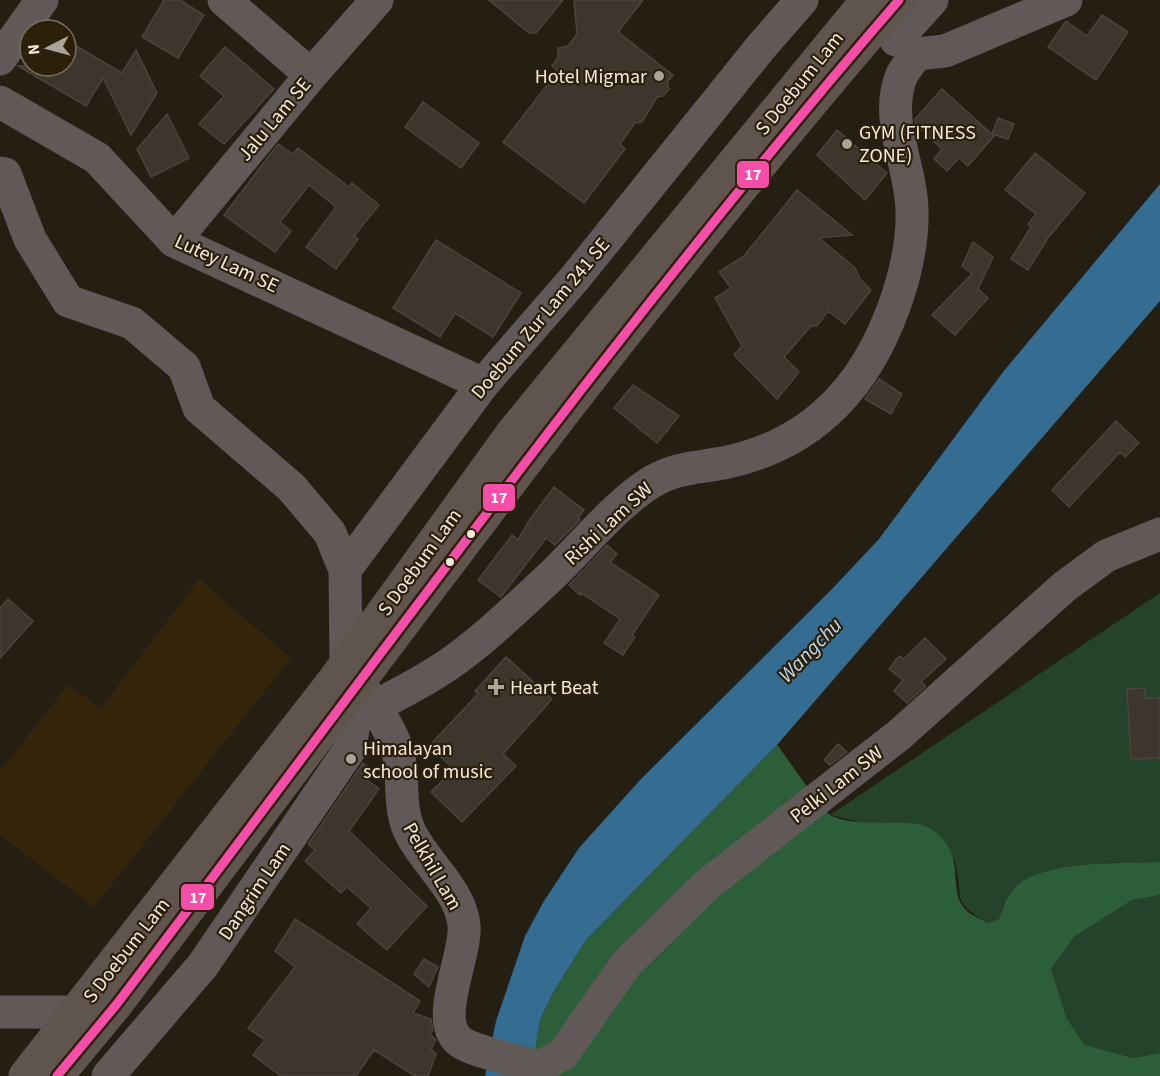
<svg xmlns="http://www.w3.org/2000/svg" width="1160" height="1076" font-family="'Source Sans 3',sans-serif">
  <rect width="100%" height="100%" fill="#251e13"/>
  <!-- built -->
  <path fill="#34250a" d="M199 579 291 658 94 907 0 835V771L68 685 101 708Z"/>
  <!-- green -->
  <path fill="#25422b" d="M1160 593V862L1101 863 1003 906 999 919 988 923C949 900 965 900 955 863 952 851 936 836 928 826L860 822 830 815Z
    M1160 895V1053L1133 1058 1085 1045 1067 1019 1051 969 1074 937 1132 900Z"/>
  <!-- forest -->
  <path fill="#2d5e3a" d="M777 745C787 757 821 809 830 815 853 829 915 817 930 828 969 854 946 887 965 909 970 915 981 919 988 923L999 919C1003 907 1009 891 1020 883 1050 861 1123 863 1160 862V895L1132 900 1074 937 1051 969 1067 1019 1085 1045 1133 1058 1160 1053V1076H531L540 1020 554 991 586 940Z"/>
  <!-- water -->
  <path fill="#346d91" d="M1160 184V301L777 745 586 940 554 991 540 1020 531 1076H485L496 1021 525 936 544 901 579 848 641 779 833 588 879 539 1003 372Z"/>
  <!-- building -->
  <path fill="#3d362d" stroke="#4b443c" stroke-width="1.5" d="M164 0H180L204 15 178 58 142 37Z
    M489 0H563L536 33H529Z
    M574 0H643L618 32 673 75 667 82 669 89 663 96 657 97 642 122 635 123 620 144 625 149 584 203 503 142 558 71 552 66 558 58V48L568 46 577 34Z
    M1102 15 1128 32 1096 80 1048 47 1066 21 1087 36Z
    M66 40 122 73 136 50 157 93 131 135 103 78 86 106 18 66H66Z
    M225 47 274 89 224 144 199 124 224 96 200 76Z
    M942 89 994 136 968 166 959 158 947 171 934 159 942 149 916 125 915 119Z
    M423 102 479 143 461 168 405 127Z
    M167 114 189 158 151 177 137 149Z
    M998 118 1014 124 1008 139 992 134Z
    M837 130 887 173 865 200 817 155Z
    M278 144 293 154 298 148 349 187 352 183 379 205 354 236 358 239 336 269 306 247 336 207 309 185 280 222 291 231 275 252 224 215Z
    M1035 153 1085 193 1048 238 1028 270 1011 259 1031 227 1028 224 1036 214 1005 190Z
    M797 190 852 235 819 238 855 268 860 279 871 290 845 324 828 311 817 326H811L784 357 799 372 777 399 734 355 742 346 715 298 731 288 719 272 744 256Z
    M436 240 521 293 493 337 455 313 440 337 393 308Z
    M973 242 993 257 978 289 988 298 955 335 932 315 972 274 962 266Z
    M879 379 902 394 891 414 865 399Z
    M633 385 679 416 657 443 614 408Z
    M1116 421 1139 443 1125 457 1120 452 1069 507 1052 490Z
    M554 487 584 510 578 518 580 520 555 545 546 538 501 597 478 580 512 535 518 540 530 519Z
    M607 545 617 554 610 562 659 595 632 635 635 637 623 655 604 643 620 619 581 593 580 595 569 585Z
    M8 599 33 621 0 658V608Z
    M925 638 946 659 921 682 926 686 907 703 894 691 903 680 889 669 899 656 904 659Z
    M506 657 552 699 503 754 516 766 462 822 431 792 454 769 429 746 478 694 475 691Z
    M1145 688V698H1160V758L1131 759 1127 689Z
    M838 744 847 752 830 765 824 760Z
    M363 763 370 768 363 777 379 789 349 831 427 906 387 950 357 924 371 908 347 887 341 893 305 861 315 850 308 844Z
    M295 919 420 1001 413 1013 431 1019 433 1030 430 1034 436 1040 431 1049 436 1054 428 1076H415L374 1050 356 1076H281L253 1055 265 1040 248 1028 295 967 275 951Z
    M424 959 438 967 429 987 414 974Z"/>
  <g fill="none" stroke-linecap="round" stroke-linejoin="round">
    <!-- minor -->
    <path stroke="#615858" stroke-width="33" d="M224 0 311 75
      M896 40 932 0
      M917 54 945 51 1066 0
      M0 59 42 0
      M0 102 97 158 174 241 483 384
      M0 173 5 174 30 239 68 301 132 323 184 367 199 408 291 487 330 533 345 570
      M174 241 311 75 377 0
      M346 663 345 570 483 384 575 278 761 47 802 0
      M360 684C373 705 391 728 398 752 405 780 397 809 412 836 427 864 461 892 464 925 467 955 434 1017 458 1040 469 1051 523 1062 540 1067L563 1054 627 963 708 884 899 735 1064 587 1106 556 1160 534
      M374 707C396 695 419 684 440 670 474 649 518 607 548 579 580 549 609 512 644 487 674 466 695 469 728 462 806 445 858 395 888 322 902 289 913 247 912 212 912 167 884 121 901 77 904 69 912 61 917 54
      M0 1012H77
      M108 1076 203 965 350 749 360 684"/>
    <!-- highway -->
    <path stroke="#60544f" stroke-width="33" d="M25 1076 334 680 512 433 867 0
      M57 1076 116 1005C373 667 621 321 899 0"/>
    <defs>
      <path id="bus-1" d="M57 1076 116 1005C373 667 621 321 899 0"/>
    </defs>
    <!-- bus-1 casing -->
    <use href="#bus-1" stroke="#2d200b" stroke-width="14"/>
    <!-- bus-1 -->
    <use href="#bus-1" stroke="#f54da8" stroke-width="9"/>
  </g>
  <!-- markers -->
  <g fill="#aba397" stroke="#2d200b" stroke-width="2">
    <circle cx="659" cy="76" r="6"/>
    <circle cx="847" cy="144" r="6"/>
    <path d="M493 678h6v6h6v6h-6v6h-6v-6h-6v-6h6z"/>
    <circle cx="351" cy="759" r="6"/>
  </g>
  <g fill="#f3ebde" stroke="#2d200b" stroke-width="2">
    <circle cx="471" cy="534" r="5"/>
    <circle cx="450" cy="562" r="5"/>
  </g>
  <g text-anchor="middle" stroke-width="4.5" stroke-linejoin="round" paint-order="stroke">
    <!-- poi labels -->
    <g font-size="20" fill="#f3ebde" stroke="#2d200b" text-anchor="start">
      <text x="647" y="83" text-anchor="end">Hotel Migmar</text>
      <text x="859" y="139">GYM (FITNESS<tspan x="859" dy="23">ZONE)</tspan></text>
      <text x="510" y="694">Heart Beat</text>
      <text x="363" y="755">Himalayan<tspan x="363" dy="23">school of music</tspan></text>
    </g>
    <!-- street labels -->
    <g font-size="20" fill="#f3ebde" stroke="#2d200b">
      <text transform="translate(799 83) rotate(-51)" y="7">S Doebum Lam</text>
      <text transform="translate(274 119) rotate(-50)" y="7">Jalu Lam SE</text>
      <text transform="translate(227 263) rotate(25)" y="7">Lutey Lam SE</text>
      <text transform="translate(540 318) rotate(-50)" y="7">Doebum Zur Lam 241 SE</text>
      <text transform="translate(608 523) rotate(-43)" y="7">Rishi Lam SW</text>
      <text transform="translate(419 562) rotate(-54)" y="7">S Doebum Lam</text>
      <text transform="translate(836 784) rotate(-38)" y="7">Pelki Lam SW</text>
      <text transform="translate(433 866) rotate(60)" y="7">Pelkhil Lam</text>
      <text transform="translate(254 891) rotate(-56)" y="7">Dangrim Lam</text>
      <text transform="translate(126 950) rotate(-52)" y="7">S Doebum Lam</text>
    </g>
    <!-- water labels -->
    <g font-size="21" font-style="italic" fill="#badbf3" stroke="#2d200b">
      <text transform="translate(810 650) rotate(-46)" y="7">Wangchu</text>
    </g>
  </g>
  <g stroke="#2d200b" stroke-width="2">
    <rect x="736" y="160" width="34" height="29" rx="6" fill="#f54da8"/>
    <rect x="482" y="483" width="34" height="29" rx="6" fill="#f54da8"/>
    <rect x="180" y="883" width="35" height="28" rx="6" fill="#f54da8"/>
  </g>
  <g font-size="16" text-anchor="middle" font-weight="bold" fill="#fff">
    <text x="753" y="180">17</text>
    <text x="499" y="503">17</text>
    <text x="198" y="903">17</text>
  </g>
  <!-- north arrow -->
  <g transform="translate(48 48) rotate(264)"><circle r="28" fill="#2d200b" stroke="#7c715f" stroke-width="1.5"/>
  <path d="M0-4.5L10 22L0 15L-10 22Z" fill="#aba397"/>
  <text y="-9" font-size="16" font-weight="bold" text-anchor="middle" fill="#f3ebde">N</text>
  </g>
</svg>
